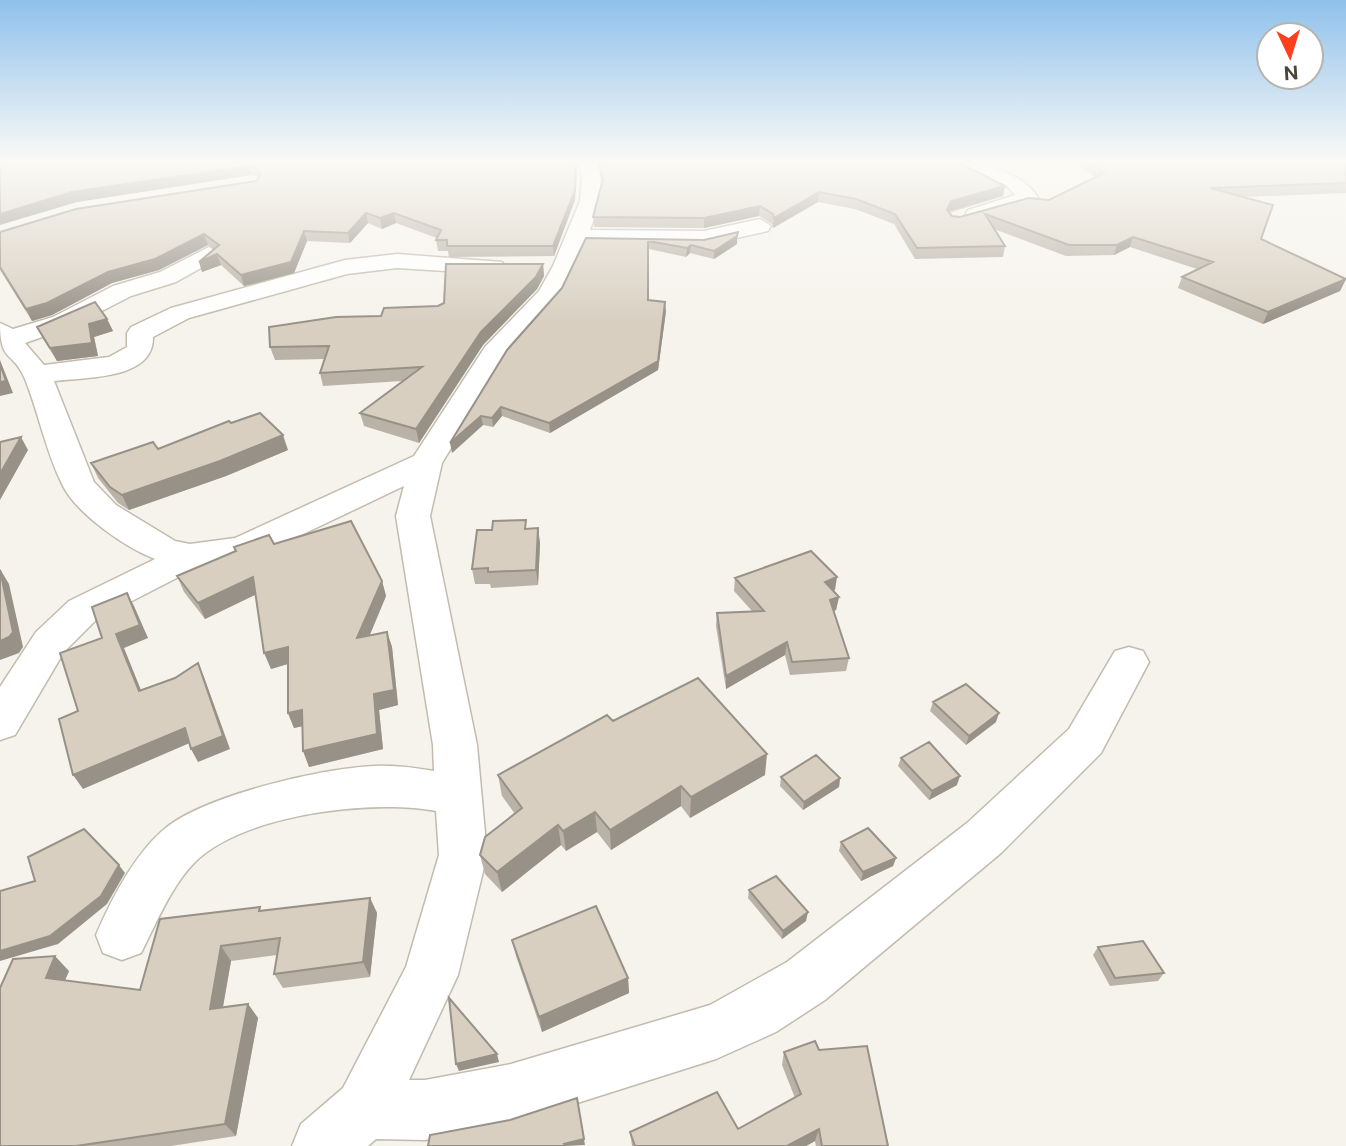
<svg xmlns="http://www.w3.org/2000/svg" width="1346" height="1146" font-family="'Public Sans',sans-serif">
  <rect width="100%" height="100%" fill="#f6f3ec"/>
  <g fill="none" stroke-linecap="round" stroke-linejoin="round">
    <defs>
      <path id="minor" d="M579 163H597C605 188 599 206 590 230L704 231 760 219 771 226 768 231 704 245 585 243 561 295 506 357 442 463 430 516 477 745 487 855 458 975 409 1080H425L511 1064 710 1005 787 962 967 823 1069 729 1115 651 1129 647 1143 651 1149 662 1101 753 1001 853 825 1000 776 1032 716 1059 511 1124 425 1140 376 1139 368 1146H292L301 1124 343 1088 406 967 439 855 436 811C372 799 245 814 196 861 171 886 157 922 141 953L122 960 103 953 96 935C111 900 133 857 162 831 201 796 322 768 375 766 395 765 415 768 434 771L433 745 396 516 404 486 255 557 198 567 97 619 64 652 15 735 0 740V687L36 632 69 601 155 559C126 548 77 514 63 486 46 453 39 414 25 379 13 350 0 364 0 323L13 329 53 317 113 286 160 272 209 247 220 254 217 259 176 282 131 296 71 327 25 343 44 365 109 357 127 347V333L131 327 171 308 345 260 397 254 502 262 506 267 502 272 494 274 397 268 347 274 189 318 153 337C154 380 85 377 54 381L94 482 116 505 175 541 190 544 235 538 414 456 485 347 539 291 553 266 580 201 582 179Z
        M952 163C983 162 1020 171 1038 197L1035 201 984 220H968L965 215 968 210 1015 195 1009 188 955 167Z"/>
    </defs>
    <!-- minor casing -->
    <use href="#minor" stroke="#c2bbae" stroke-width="3"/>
    <!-- minor -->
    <use href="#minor" fill="#fff" fill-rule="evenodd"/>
  </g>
  <!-- wall -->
  <path fill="#bab2a6" d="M0 163H577L575 200 554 256 449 257 448 251H438L436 240 437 238 396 223 382 229 368 223 350 243 307 241 294 273 244 286 221 265 202 272 214 249 208 245 159 270 112 283 52 315 32 321 0 270V232L256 181 258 177 251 175 77 202Z
    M598 163H959L1005 186 1003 196 949 213 952 216 960 217 1049 200 1095 177 1076 163H1346V193L1242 197 1261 239 1346 279 1340 291 1263 324 1178 288 1182 277 1197 269 1130 247 1114 255 1066 256 994 229 1005 246 1003 257 915 259 894 224 855 209 818 202 773 228 772 224 759 216 704 228 594 227 593 217 602 183Z
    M738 232 737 244 714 259 690 253 686 257 649 249 648 300 666 311 658 370 550 433 502 416 493 427 483 425 452 453 562 288 586 238 704 240Z
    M543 264 544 276 537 289 483 345 419 443 364 426 360 413 402 381 323 386 320 373 324 359 275 360 270 347 381 316 438 306Z
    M107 319 113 331 94 337 98 356 57 361 43 339 37 327Z
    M231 423 288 450 226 476 129 510 118 503 98 478 91 463 158 449Z
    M538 528 540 544 538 585 491 588 490 584H475L472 569 527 529Z
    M274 544 382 581 386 596 369 636 387 632 392 647 398 705 379 710 383 749 309 767 302 726 294 728 288 713V664L271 669 256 594 205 619 184 592 177 576Z
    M735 578 835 590 833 591 839 597 836 610 834 611 849 658 846 671 790 675 785 655 726 689 716 626 717 613 752 611 734 591Z
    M933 702 996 722 966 745 930 711Z
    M613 721 765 775 690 818 681 806 611 850 597 832 566 851 561 845 502 892 485 874 480 855 515 814 502 796 498 775Z
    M901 758 957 785 929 800 898 766Z
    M781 777 840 778 839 787 803 810 780 786Z
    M841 842 896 858 893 866 861 881 839 851Z
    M749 890 806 921 782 939 748 898Z
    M370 898 377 913 370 977 283 988 274 974 277 955 231 961 223 1007 248 1004 258 1018 236 1136 171 1146H0V988L69 971 65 980 140 990 263 911Z
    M512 940 628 978 629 993 542 1032 516 956Z
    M1098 947 1164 973 1158 981 1110 986 1093 955Z
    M819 1050 888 1146H816L815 1141 806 1146H632L630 1132 738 1129 795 1098 782 1065 784 1052Z"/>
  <!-- shaded-wall -->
  <path fill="#979187" d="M576 163H577L575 200 554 256 553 246Z
    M248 166 251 175 77 202 0 225V214L72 192Z
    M1005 186 1003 196 949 211 945 220 947 210 951 201Z
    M819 192 818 202 773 228 774 218Z
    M760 206 759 216 704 228V218Z
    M366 213 368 223 350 243 348 233Z
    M394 213 396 223 382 229 380 218Z
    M304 231 307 241 294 273 244 286 241 275Z
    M204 234 208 245 159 270 112 283 52 315 32 321 26 309 108 272Z
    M737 236V244L714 259V251Z
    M1133 237 1130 247 1114 255 1117 245Z
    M691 245 690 253 686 257 687 248Z
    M217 254 221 265 202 272 199 262Z
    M543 264 544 276 537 289 483 345 419 443 416 429 481 332Z
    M1346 279 1340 291 1263 324 1268 312Z
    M665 302 666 311 658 370 550 433 549 423Z
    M107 319 113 331 94 337 98 356 57 361 50 348 89 324Z
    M0 360 13 393 0 396Z
    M501 407 502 416 493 427 492 418Z
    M481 416 483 425 452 453 450 443Z
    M283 435 288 450 226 476 129 510 122 495Z
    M21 437 28 450 0 500V474Z
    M538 528 540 544 538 585 536 570Z
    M0 569 9 584 23 647 19 653 0 660Z
    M253 577 259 593 205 619 198 603Z
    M837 577 835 590 823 595 825 582Z
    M382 581 386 596 362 654 357 638Z
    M127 593 134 606 148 638 124 648 147 705 139 691 116 634Z
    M839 597 836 610 828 613 830 600Z
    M387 632 392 647 398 705 379 710 383 749 309 767 303 751 374 694Z
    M787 642 785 655 726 689V676Z
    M288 647 294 662 271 669 264 653Z
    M198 663 204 677 230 749 198 762 191 749Z
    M302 710 308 725 294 728 288 713Z
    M999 713 996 722 966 745 969 736Z
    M185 728 192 742 83 789 73 775Z
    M767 754 765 775 690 818 691 797Z
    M960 776 957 785 929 800 932 791Z
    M840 778 839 787 803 810 804 802Z
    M681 786V806L611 850 610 830Z
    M595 812 597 832 566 851 563 831Z
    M558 825 561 845 502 892 497 872Z
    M896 858 893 866 861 881 863 872Z
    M119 865 125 873 107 904 58 944 0 961V951Z
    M370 898 377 913 370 977 363 962Z
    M808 912 806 921 782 939 783 931Z
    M221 946 231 961 220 1023 210 1009Z
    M55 956 69 971 60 992 46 978Z
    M628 978 629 993 542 1032 539 1017Z
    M248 1004 258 1018 236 1136 225 1124Z
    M497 1054 499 1062 459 1071 456 1064Z
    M577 1098 585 1145 565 1146 564 1144Z
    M819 1129 815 1141 806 1146H787Z"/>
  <!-- building -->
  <path fill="#d8cfc1" stroke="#979187" stroke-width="2" d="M0 163H576L575 190 553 246H447V240H436L441 230 394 213 380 218 366 213 348 233 304 231 291 262 241 275 217 254 199 262 219 245 204 234 155 259 108 272 47 303 26 309 0 267V232L76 209 256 181 261 174 256 168 248 166 72 192 0 214Z
    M599 163H959L1005 186 951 201 947 210 952 216 960 217 1029 198 1049 200 1104 173 1091 163H1346V183L1210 188 1273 205 1261 239 1346 279 1268 312 1182 277 1213 262 1133 237 1117 245H1069L985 214 1005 246 917 248 895 214 856 199 819 192 774 218 773 214 760 206 704 218 593 217 603 179Z
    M738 232 737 236 714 251 691 245 687 248 648 241V300L665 302 658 361 549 423 501 407 492 418 481 416 450 443 507 350 562 288 586 238 704 240Z
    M446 264H543L536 277 481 332 416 429 360 413 422 367 320 373 329 346 270 347 269 327 336 317 381 316 384 308 438 306 444 303Z
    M95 302 107 319 89 324 92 343 50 348 37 327Z
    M0 364 6 381 0 382Z
    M260 413 283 435 220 461 122 495 110 487 91 463 153 442 158 449 229 421 231 423Z
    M21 437 0 474V442Z
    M526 520 525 529 538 528 536 570 488 572V568L472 569 477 530H492L493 521Z
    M351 521 382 581 357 638 387 632 394 690 374 694 377 734 303 751 302 710 288 713V647L264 653 253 577 198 603 177 576 236 551 234 547 269 535 274 544Z
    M811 551 837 577 825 582 839 597 830 600 849 658 792 662 787 642 726 676 717 613 764 611 735 578Z
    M0 570 13 632 9 637 0 641Z
    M127 593 140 625 116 634 139 691 175 678 198 663 223 736 191 749 185 728 73 775 59 719 78 711 60 653 102 638 92 607Z
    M698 678 767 754 691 797 681 786 610 830 595 812 563 831 558 825 497 872 480 855 485 837 522 808 498 775 607 715 613 721Z
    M966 684 999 713 969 736 933 702Z
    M929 742 960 776 932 791 901 758Z
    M816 755 840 778 804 802 781 777Z
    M868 828 896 858 863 872 841 842Z
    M84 829 119 865 101 896 50 936 0 951V891L35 881 28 857Z
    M776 876 808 912 783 931 749 890Z
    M370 898 363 962 274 974 280 938 221 946 210 1009 248 1004 225 1124 76 1146H0V988L13 959 55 956 46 978 140 990 160 919 260 907 259 911Z
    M596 906 628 978 539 1017 512 940Z
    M1143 941 1164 973 1115 978 1098 947Z
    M449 998 497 1054 456 1064Z
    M815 1041 819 1050 867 1046 888 1146H822L819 1129 787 1146H635L630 1132 717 1092 738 1129 801 1094 784 1052Z
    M577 1098 584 1139 564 1144 565 1146H428L430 1135 510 1120Z"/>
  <!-- sky -->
  <linearGradient id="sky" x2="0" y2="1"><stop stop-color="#8fc1ec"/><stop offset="0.5" stop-color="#fbfaf6"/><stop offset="1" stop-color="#fbfaf6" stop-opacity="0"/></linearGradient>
  <rect width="1346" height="323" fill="url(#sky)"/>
  <!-- north arrow -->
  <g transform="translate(1290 56) rotate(176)"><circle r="33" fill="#ffffff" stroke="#b7b4b0" stroke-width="2"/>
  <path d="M0-5L12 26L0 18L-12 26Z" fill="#fc3f1d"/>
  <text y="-10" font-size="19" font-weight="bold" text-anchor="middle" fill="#4b4439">N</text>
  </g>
</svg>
